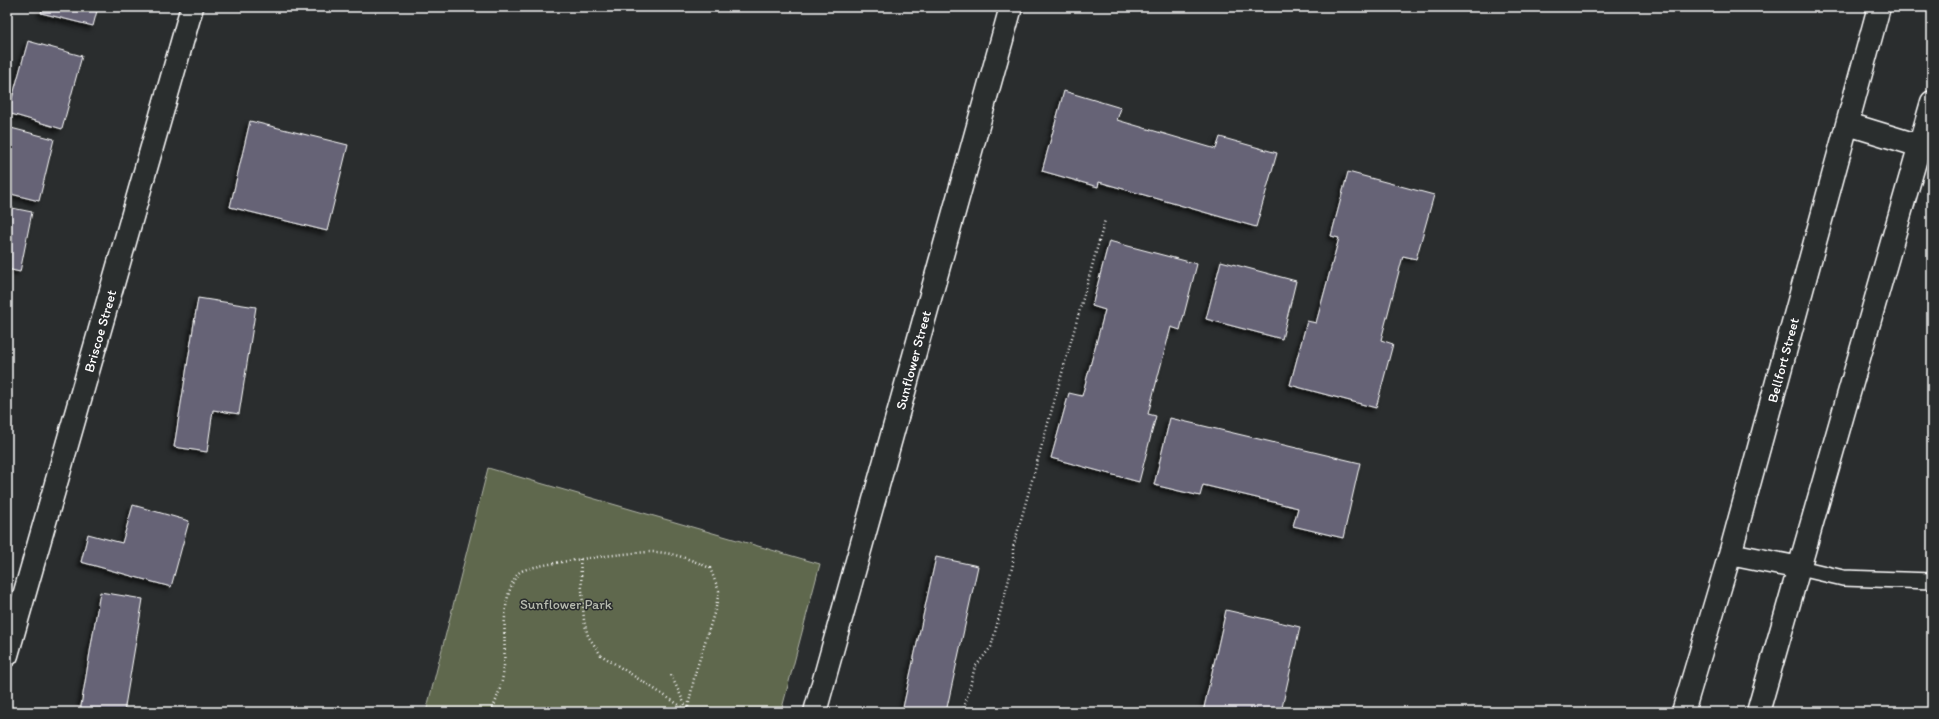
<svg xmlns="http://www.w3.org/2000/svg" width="1939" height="719" font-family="Itim,sans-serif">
  <defs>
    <filter id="shadow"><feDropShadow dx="-3.5" dy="3.5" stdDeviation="2" flood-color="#0009"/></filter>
  </defs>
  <rect width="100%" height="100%" fill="#2a2d2e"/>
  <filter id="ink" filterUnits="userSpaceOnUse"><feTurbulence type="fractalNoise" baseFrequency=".025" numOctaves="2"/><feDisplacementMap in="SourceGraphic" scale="8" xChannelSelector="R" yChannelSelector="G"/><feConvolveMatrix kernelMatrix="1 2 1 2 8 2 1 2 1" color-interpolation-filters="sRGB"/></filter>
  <g filter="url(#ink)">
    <!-- green -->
    <path fill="#5f674e" stroke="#afb3a6" d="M488 468 820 564 781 712H426Z"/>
    <!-- building -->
    <path fill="#666476" stroke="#fff" filter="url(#shadow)" d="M43 7H98L93 26 41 13Z
      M28 41 82 56 62 129 8 113Z
      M1064 91 1121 108 1117 120 1216 149 1220 137 1277 153 1256 227 1099 182 1098 187 1042 171Z
      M250 121 348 145 327 231 230 207Z
      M7 127 54 139 39 201 7 193Z
      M1348 172 1434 195 1416 259 1403 256 1381 340 1393 344 1376 408 1290 385 1307 321 1316 323 1339 238 1331 236Z
      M7 207 32 212 20 272 7 269Z
      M1109 241 1197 264 1180 330 1171 327 1148 414 1156 416 1139 482 1051 458 1069 393 1082 396 1105 310 1092 306Z
      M1221 261 1296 281 1282 339 1206 319Z
      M198 298 256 307 239 414 213 410 207 452 174 447Z
      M1170 418 1360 463 1343 538 1293 526 1298 508 1203 485 1200 496 1154 485Z
      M133 505 189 521 171 587 81 562 88 534 122 543Z
      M936 557 978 566 946 712H902Z
      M100 592 143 599 124 712H80Z
      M1226 610 1300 627 1281 712H1203Z"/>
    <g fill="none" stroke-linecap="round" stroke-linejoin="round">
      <defs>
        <path id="service" d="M1800 568 1843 578 1932 581"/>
        <path id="minor" d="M7 655 192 7
          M815 712 1011 7"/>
        <path id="secondary" d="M1848 124 1920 146
          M1730 554 1800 568
          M1683 712 1730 554 1879 7
          M1758 712 1932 102"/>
      </defs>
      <!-- service casing -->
      <use href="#service" stroke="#fff" stroke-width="18"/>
      <!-- minor casing -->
      <use href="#minor" stroke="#fff" stroke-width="25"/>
      <!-- secondary casing -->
      <use href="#secondary" stroke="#fff" stroke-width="25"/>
      <!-- path -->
      <path stroke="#fff" stroke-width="2.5" stroke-dasharray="1 3" stroke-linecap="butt" d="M580 559 584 621 588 636 601 655 687 710 693 712
        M671 675 687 709
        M491 712C498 697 503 682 504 666 506 638 501 611 512 584 513 581 517 574 520 572 529 564 638 551 655 552 675 553 692 560 710 568L719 591 716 607 695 674 687 712
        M963 712 975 667 991 647 1013 564V548L1105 220"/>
      <!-- service -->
      <use href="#service" stroke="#2a2d2e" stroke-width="15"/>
      <!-- minor -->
      <use href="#minor" stroke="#2a2d2e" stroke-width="22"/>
      <!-- secondary -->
      <use href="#secondary" stroke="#2a2d2e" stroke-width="22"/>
    </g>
  </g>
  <g text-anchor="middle" stroke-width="3" stroke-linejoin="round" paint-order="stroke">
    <!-- street labels -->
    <g font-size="14" fill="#fff" stroke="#2a2d2e">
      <text transform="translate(100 331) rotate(-74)" y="5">Briscoe Street</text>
      <text transform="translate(913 360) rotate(-75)" y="5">Sunflower Street</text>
      <text transform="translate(1783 360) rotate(-75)" y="5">Bellfort Street</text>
    </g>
    <!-- park labels -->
    <g font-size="14" fill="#b7bbaf" stroke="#2a2d2e">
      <text x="566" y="609">Sunflower Park</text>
    </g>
  </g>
  <!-- margin -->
  <rect width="1939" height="719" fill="none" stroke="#2a2d2e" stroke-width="24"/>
  <rect x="12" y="12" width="1915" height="695" fill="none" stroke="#fff" stroke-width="1.5" filter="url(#ink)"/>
</svg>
